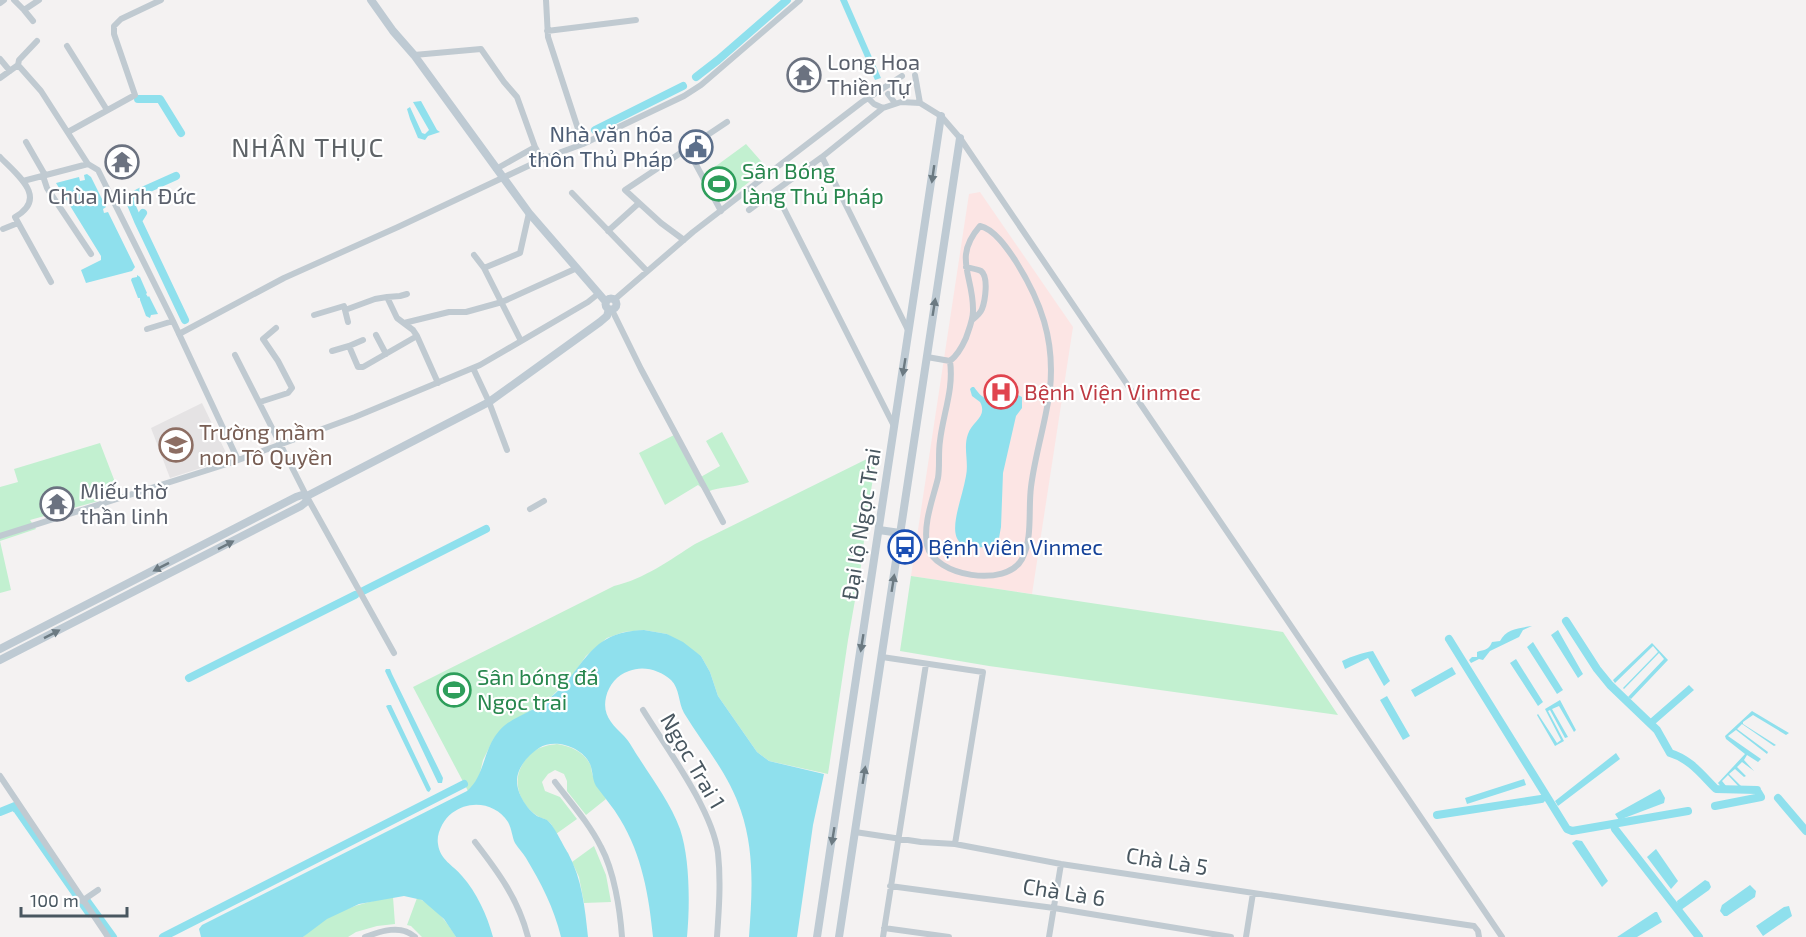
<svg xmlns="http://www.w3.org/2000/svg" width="1806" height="937" font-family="'Exo 2',sans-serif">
  <rect width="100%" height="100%" fill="#f4f2f2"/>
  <!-- education -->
  <path fill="#e5e3e4" d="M202 403 229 459 170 478 151 428Z"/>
  <!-- medical -->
  <path fill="#fce5e4" d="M980 192 1073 327 1032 594 911 576 969 194Z"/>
  <!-- green -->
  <path fill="#c2f0d0" d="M746 144 767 168 725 201H720L705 174Z
    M722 432 749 482C735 488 721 486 707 492L698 485 665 505 639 453 676 434 699 478 720 466 706 441Z
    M100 443 120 495 30 520 36 529 0 541 11 590 0 593V487L18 482 14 469Z
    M877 454 867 515 861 566 848 640 828 774 769 761 757 752 718 696 710 672 701 656 667 634 644 630 624 632 607 638 586 656 572 676 548 700 510 723 494 738 483 760 479 777 474 785 468 791 413 687 614 586C644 579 670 560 695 544Z
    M911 576 1283 632 1338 715 989 666 900 651Z
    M557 744C570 746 583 751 590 764 592 768 591 773 594 778 597 785 602 792 606 799L586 815 567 791V781L564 774 555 770 548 774 542 782 545 791 560 797 577 819 556 834C555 831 552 824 549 822 546 819 540 818 536 815 520 804 512 783 522 765 531 750 540 746 557 744Z
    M594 846 606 875 611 902 584 903 579 877 572 862Z
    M393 897 395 924 377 926 356 932 348 937H303C325 913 362 902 393 897Z
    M417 898C433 904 448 923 456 937H422L411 926 407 925Z"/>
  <!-- water -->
  <path fill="#8fe0ed" d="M840 0H847L881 78 875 80Z
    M421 101 437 130 440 132 428 136 425 140 418 138 410 119 407 109 410 107 422 133 425 134 429 130 413 102Z
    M87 174 91 177 106 207 103 209 104 213 108 212 135 267 132 271 86 283 81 270 101 260V256L56 183 79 177 80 181 85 180 84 175Z
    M137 275 140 277 147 293 146 294 148 297 149 296 158 314 151 315 150 318 146 316 140 300V298H138L131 280 132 278 137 277Z
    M972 387H974C979 394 983 399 992 400L999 395 1012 392 1022 397V408L1016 416 1003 473 1001 527 999 538 996 545C933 559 960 511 966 476 969 462 963 447 968 434 972 421 988 417 980 402L972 396 970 389Z
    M1532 626 1523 630 1519 637 1490 651 1483 660 1479 659 1471 663 1469 660 1472 657H1477V652C1485 649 1488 651 1492 642L1500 641C1506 629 1519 628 1532 626Z
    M644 630 667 634 683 642 701 656 710 672 718 696 757 752 769 761 824 774 813 825 797 937H749C752 894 755 853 741 811 729 774 704 746 684 713 678 702 680 689 671 680 660 670 643 665 629 671 617 675 609 685 606 697 602 715 612 724 624 736 630 742 634 751 639 758 653 780 671 804 680 829 690 858 690 906 687 937H653C649 896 642 855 620 819 613 807 604 797 596 786 592 779 593 771 590 764 582 747 555 738 539 748 528 755 517 768 517 781 517 794 527 809 537 816 541 818 547 819 549 822 554 826 564 847 568 853 582 879 585 908 588 937H561C554 908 541 883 526 858 523 853 518 848 515 843 512 837 512 829 508 822 496 803 470 799 452 813 444 819 436 833 438 844 440 860 453 865 462 876 477 893 487 915 493 937H456L444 919 422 900 404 896 359 904 327 919 303 937H201L199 929 202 925 467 791C485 776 483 749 499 731 512 716 534 712 549 699 587 668 586 632 644 630Z
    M1558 630 1583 674 1578 678 1551 635Z
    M1533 642 1563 690 1557 694 1527 647Z
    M1652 643 1668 660 1631 699 1628 697 1664 659 1659 653 1624 689 1623 688 1658 652 1653 646 1615 683 1613 680Z
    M1373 651 1390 681 1384 686 1368 658 1345 669 1342 661C1353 656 1361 653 1373 651Z
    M1516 659 1543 702 1538 706 1510 663Z
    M1452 667 1456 674 1415 697 1411 690Z
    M386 669H390L392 674 443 778 442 783H438L385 671Z
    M1689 685 1694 690 1655 724 1650 719Z
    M1387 696 1410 736 1403 740 1380 700Z
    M1560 700 1576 730 1574 732 1559 706 1552 709 1568 737 1565 738 1550 710 1548 711 1564 741 1555 746 1537 715 1538 714 1557 743 1561 740 1545 709Z
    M388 705H391L431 789 429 792 427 791 386 706Z
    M1752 711 1789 733 1786 735 1753 715 1743 722V724L1776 745 1774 746 1742 724 1737 729 1768 752 1767 754 1736 730 1728 736 1761 759 1758 762 1747 755 1744 760 1754 771 1742 762 1737 767 1746 776 1744 777 1735 769 1729 774 1742 787 1740 788 1728 775 1722 781 1727 787 1722 788 1718 783 1745 754 1726 739 1725 736Z
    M1616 753 1620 759 1558 806 1555 801Z
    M1524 779 1526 785 1467 804 1465 798Z
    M1660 789 1665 798 1664 803 1619 820 1615 814Z
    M1576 840 1582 841 1608 881 1602 887 1572 843Z
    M1656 849 1678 881 1671 889 1647 857Z
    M1705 880 1709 882 1711 887 1709 890 1681 910 1678 909 1677 901Z
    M1750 885 1756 891 1755 897 1727 916H1724L1720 911 1722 905Z
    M1789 906 1792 916 1763 936 1756 926 1784 907Z
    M1655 912H1657L1662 922 1637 937H1617Z"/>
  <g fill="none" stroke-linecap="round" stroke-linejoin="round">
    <!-- canal -->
    <path stroke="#8fe0ed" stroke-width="8" d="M696 77 718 60 787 0
      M138 99H160L181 133
      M595 130 683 86
      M138 193 176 176
      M135 195 128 197 138 221
      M143 213 138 221 185 320
      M363 591 486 529
      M1566 621 1597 669 1610 685 1657 730 1670 753C1690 759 1701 774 1716 789L1757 790
      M1449 639 1567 829 1572 831 1688 811
      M189 678 355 595
      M1778 798 1806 831
      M1715 806 1761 797 1758 792
      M18 811 89 913
      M0 812 15 806 16 809
      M1437 815 1541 799
      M1615 829 1699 937
      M87 901 113 937
      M163 937 464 784"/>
    <!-- street -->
    <path stroke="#c0cad1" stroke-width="6" d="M14 0 24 10 39 0
      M546 0 548 37 583 144
      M0 3 4 0
      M24 10 33 21
      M547 31 636 20
      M67 46 107 110
      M414 55 481 49 504 82 517 97 535 147 539 154 545 158
      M0 59 10 71
      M18 65 41 91 88 164 98 170 173 321 238 460
      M915 75 920 103
      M0 78 18 65 19 60 37 41
      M888 94 895 103
      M868 98 874 104 883 108 901 102 920 103 941 116 960 138 1502 937
      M68 132 135 95 114 34V26L121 19 161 0
      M26 142 45 175
      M687 148 721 211
      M0 157C17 175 49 198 15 217L51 282
      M822 157 883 108
      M496 169 535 147
      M43 176 47 188 91 254
      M23 181 88 164
      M572 193 647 271
      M749 210 775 191
      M3 229 18 223
      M608 231 639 203
      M684 240 661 223 625 190 727 122
      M474 255 484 268 521 341
      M966 267C970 268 977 269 981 271 989 277 985 301 982 309 980 314 976 317 972 320
      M484 268 520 253 529 213
      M407 294 400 296 387 297 397 318 413 330 417 336
      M614 300 693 232 772 171 862 102 902 76
      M345 310 375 299 387 297
      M612 310 641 369 723 522
      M314 315 344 306 348 322
      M404 323 449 312H466L502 302 577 268
      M147 329 173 321
      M179 334 284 278 398 227 545 158 583 144 684 96 701 85 800 0
      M376 335 386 354
      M349 346 363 340
      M332 351 349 346 358 367H363L417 336 438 383
      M235 355 307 497 394 653
      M927 357 950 361C958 355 962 347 966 338 969 329 973 320 973 311 974 276 952 258 980 226 994 229 1007 248 1015 260 1041 301 1055 340 1050 389 1046 422 1035 454 1031 487 1028 510 1033 538 1022 559 1007 588 934 577 927 545 923 523 933 499 938 478 940 466 938 454 940 441 943 414 954 389 950 361
      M473 368 489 402 507 450
      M260 402 288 393 292 388 278 361 263 339 276 328
      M894 426 775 191 822 157 908 330
      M530 509 544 501
      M0 536 230 463 355 417 480 365 588 302 598 294
      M882 657 983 672 955 844
      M643 710C667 749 712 809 718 853 721 881 719 909 717 937
      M0 776 108 937
      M555 782C571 803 589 823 601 847 614 871 620 909 622 937
      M855 832 921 842 955 844 1061 864 1467 925 1474 926 1478 931 1479 937
      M475 842C499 873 518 899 528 937
      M890 886 1054 908 1231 937
      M82 901 98 890
      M884 928 949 937
      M365 937C381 931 401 924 415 937
      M883 937 926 664
      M1049 937 1061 864
      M1246 937 1253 893"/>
    <!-- secondary -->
    <path stroke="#becad3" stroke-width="8" d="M371 0 393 31 414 55 529 213 606 302
      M605.5 304a5.5 5.5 0 1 1 11 0a5.5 5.5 0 1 1-11 0Z
      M879 530 900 533
      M0 649 296 497 302 495 307 496 489 402 600 322 607 316 609 309
      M0 660 301 506 306 502 307 496
      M817 937 941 116
      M839 937 960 138"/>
  </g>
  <!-- one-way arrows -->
  <defs><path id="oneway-solid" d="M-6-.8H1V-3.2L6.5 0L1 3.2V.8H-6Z" transform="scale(1.5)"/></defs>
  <g fill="#6c7a82">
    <use href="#oneway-solid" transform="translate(933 174) rotate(98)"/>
    <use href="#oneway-solid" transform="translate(934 307) rotate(-81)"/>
    <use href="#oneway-solid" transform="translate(904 367) rotate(99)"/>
    <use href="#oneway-solid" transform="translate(226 545) rotate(-27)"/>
    <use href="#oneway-solid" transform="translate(161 567) rotate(153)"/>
    <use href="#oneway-solid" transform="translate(893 583) rotate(-81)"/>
    <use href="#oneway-solid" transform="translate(52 634) rotate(-27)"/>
    <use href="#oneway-solid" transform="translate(862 643) rotate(99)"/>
    <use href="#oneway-solid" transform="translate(864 775) rotate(-81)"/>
    <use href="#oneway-solid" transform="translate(833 836) rotate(99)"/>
  </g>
  <!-- icons -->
  <defs>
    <symbol id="temple-ring" viewBox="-11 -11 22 22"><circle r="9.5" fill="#fff" stroke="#6b7280" stroke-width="1.5"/><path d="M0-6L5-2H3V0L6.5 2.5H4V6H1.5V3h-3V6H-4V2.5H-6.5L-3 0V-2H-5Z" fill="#6b7280"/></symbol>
    <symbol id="civic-ring" viewBox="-11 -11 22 22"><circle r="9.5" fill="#fff" stroke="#5c6f8a" stroke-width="1.5"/><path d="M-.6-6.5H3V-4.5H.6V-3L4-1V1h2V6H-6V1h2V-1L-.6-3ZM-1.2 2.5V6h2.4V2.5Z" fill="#5c6f8a"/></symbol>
    <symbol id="stadium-ring" viewBox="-11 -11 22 22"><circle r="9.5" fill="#fff" stroke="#2e9e5b" stroke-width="1.5"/><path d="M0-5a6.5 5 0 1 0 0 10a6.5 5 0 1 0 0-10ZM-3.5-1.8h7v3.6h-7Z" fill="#2e9e5b"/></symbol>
    <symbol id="hospital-ring" viewBox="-11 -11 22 22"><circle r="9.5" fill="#fff" stroke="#e0444e" stroke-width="1.5"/><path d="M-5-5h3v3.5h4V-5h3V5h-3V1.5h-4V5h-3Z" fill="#e0444e"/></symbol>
    <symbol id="school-ring" viewBox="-11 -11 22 22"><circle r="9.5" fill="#fff" stroke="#8d6e63" stroke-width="1.5"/><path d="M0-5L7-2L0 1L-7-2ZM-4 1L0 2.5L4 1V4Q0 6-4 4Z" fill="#8d6e63"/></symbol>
    <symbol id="bus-ring" viewBox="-11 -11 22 22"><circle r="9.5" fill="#fff" stroke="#1a4fb4" stroke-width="1.5"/><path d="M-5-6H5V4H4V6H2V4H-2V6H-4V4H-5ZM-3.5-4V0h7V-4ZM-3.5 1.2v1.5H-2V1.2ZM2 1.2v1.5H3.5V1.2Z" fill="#1a4fb4"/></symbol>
  </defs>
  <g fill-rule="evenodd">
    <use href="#temple-ring" x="785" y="56" width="38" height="38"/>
    <use href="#civic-ring" x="677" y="128" width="38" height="38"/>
    <use href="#temple-ring" x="103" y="143" width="38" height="38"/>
    <use href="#stadium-ring" x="700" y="165" width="38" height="38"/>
    <use href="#hospital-ring" x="982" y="373" width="38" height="38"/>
    <use href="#school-ring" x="157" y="426" width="38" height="38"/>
    <use href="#temple-ring" x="38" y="485" width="38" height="38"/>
    <use href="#bus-ring" x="886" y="528" width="38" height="38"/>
    <use href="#stadium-ring" x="435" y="671" width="38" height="38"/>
  </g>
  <g text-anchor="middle" stroke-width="4.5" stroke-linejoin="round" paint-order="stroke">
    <!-- worship labels -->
    <g font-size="22" fill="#5b616d" stroke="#fff" text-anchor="start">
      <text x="827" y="70">Long Hoa<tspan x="827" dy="25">Thiền Tự</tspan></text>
      <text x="122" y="204" text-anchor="middle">Chùa Minh Đức</text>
      <text x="80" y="499">Miếu thờ<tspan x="80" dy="25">thần linh</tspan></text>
    </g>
    <!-- service labels -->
    <g font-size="22" fill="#4e5e75" stroke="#fff" text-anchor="end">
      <text x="673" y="142">Nhà văn hóa<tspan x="673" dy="25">thôn Thủ Pháp</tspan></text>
    </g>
    <!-- leisure labels -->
    <g font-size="22" fill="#27864d" stroke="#fff" text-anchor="start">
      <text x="742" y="179">Sân Bóng<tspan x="742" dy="25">làng Thủ Pháp</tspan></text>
      <text x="477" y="685">Sân bóng đá<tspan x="477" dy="25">Ngọc trai</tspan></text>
    </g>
    <!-- health labels -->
    <g font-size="22" fill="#be3a42" stroke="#fff" text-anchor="start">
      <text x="1024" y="400">Bệnh Viện Vinmec</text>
    </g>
    <!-- education labels -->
    <g font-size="22" fill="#785e54" stroke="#fff" text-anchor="start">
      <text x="199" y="440">Trường mầm<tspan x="199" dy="25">non Tô Quyền</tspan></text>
    </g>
    <!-- street labels -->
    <g font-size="22" fill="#495760" stroke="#fff">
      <text transform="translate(861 524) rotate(-81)" y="8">Đại lộ Ngọc Trai</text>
      <text transform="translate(693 761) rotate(60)" y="8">Ngọc Trai 1</text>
      <text transform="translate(1167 861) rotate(9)" y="8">Chà Là 5</text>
      <text transform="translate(1064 892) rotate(9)" y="8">Chà Là 6</text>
    </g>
    <!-- transit labels -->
    <g font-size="22" fill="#164399" stroke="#fff" text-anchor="start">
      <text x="928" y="555">Bệnh viên Vinmec</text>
    </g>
    <!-- quarter labels -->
    <g font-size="26" letter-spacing="1.5" fill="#5e6367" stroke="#fff">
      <text x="308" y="157">NHÂN THỤC</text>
    </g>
  </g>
  <!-- scale -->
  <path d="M21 907v9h106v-9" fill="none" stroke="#495760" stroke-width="3"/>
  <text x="30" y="907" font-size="18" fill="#495760" stroke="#ffffff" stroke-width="4.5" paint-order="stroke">100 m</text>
</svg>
